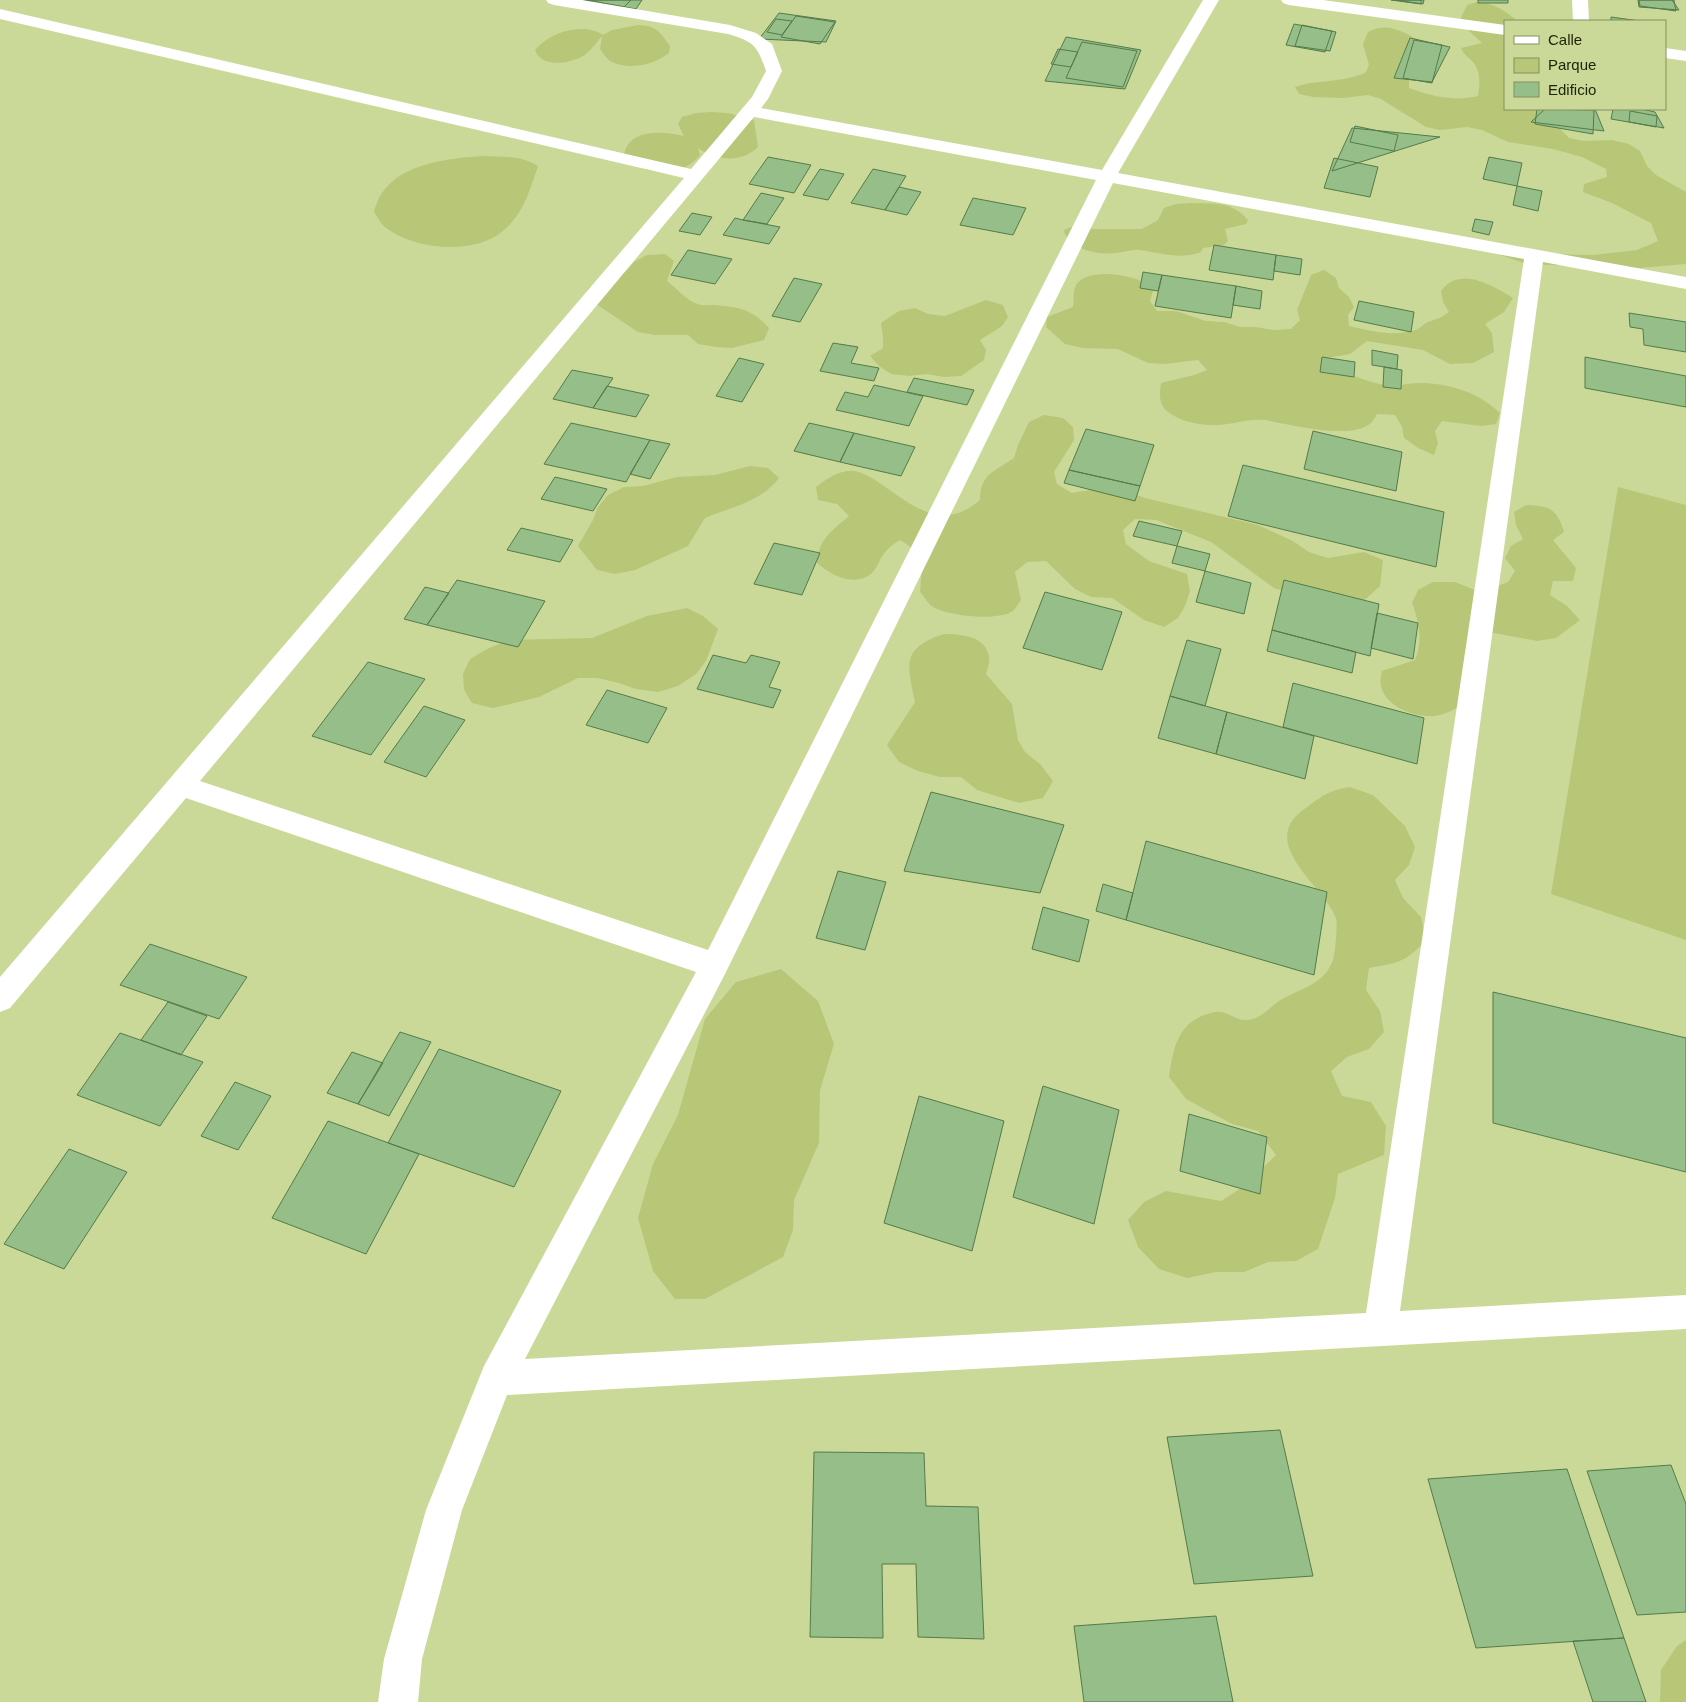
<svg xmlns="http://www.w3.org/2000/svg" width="1686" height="1702" font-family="Helvetica,sans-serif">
  <rect width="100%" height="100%" fill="#cad998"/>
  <!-- green -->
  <path fill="#b7c777" d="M1477 2C1493 3 1505 10 1517 21H1505V109H1565L1561 130 1569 138 1584 141 1612 140 1629 144 1640 151 1647 166 1656 175 1686 192V264L1639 268 1527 264 1495 253 1593 255 1637 250 1658 241 1651 223 1612 203 1583 192 1584 184 1607 177 1606 169 1582 157 1553 149 1508 142 1482 130 1467 127 1440 130 1426 127 1381 99 1368 95 1343 98 1313 97 1299 94 1295 87C1318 79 1346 83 1366 72L1369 65 1363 44 1368 32C1388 21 1405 33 1423 43L1426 63 1409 81V88C1430 96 1455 102 1478 96 1480 84 1481 70 1472 61 1467 56 1464 55 1461 48L1482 43 1462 24 1461 18 1467 5Z
    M638 25C657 26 659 31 670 46L669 53C654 65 628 71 610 61 606 58 602 52 600 49L602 36C597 42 590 52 583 56 569 64 541 68 535 50 550 32 583 22 603 35L612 30Z
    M711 112 728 113 754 120 758 147C742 163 717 161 698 148L700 155C683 178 641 177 624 155 628 128 664 131 684 136L678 124 682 117 696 113Z
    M483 156C502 157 521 155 538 166 530 189 524 213 504 230 475 256 414 250 385 227 380 223 377 217 374 211 376 206 378 198 382 193 402 163 450 158 483 156Z
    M1192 203C1215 204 1232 201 1248 220L1246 224 1225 229 1228 241 1224 245 1203 248 1201 252C1180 260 1161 253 1140 250 1132 249 1125 252 1117 253 1099 255 1075 251 1065 234L1064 230 1077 225 1091 229H1142L1158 220 1164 208 1176 204Z
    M665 254 674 261 667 281C677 288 685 300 698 304 702 306 708 305 713 305 738 307 751 308 769 328L764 340 732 348 716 347 698 344 688 335H655L638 332 587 298 589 288 601 281 627 270 634 262 647 255Z
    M1324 270 1336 278 1339 288 1349 297 1354 307 1348 315 1349 326C1370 331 1394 337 1415 330 1420 329 1423 324 1428 322 1437 319 1441 318 1449 312L1443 302 1441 291C1460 265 1493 286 1513 298L1504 312 1485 324 1492 333 1494 352 1473 363 1450 364 1423 350 1367 341 1350 354 1327 358 1333 369C1350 374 1368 382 1385 385 1397 387 1407 383 1419 383 1449 383 1478 392 1500 413L1496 424 1481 426 1442 421 1435 431 1438 443 1434 455 1418 448 1404 438 1402 427 1395 415 1377 414C1375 417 1373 421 1371 423 1351 441 1289 424 1265 420 1247 418 1229 426 1211 425 1196 425 1170 419 1162 405 1159 399 1160 389 1161 383L1194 375 1207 370 1198 360 1165 364 1148 363 1118 349 1083 348 1065 344 1046 327 1047 317 1073 307C1074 302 1073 293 1075 287 1083 267 1130 274 1145 283 1148 284 1151 289 1153 291L1150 301 1157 311H1176L1206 321 1224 322 1240 327H1256L1274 330 1291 329 1300 320 1297 310 1311 275Z
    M986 300 1003 305 1008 317 1002 326 980 340 986 350 984 360 961 376 944 377 926 374 909 376 891 374 879 366 870 356 883 348V338L881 323 899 311 915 308 928 314 945 316Z
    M1044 415 1063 418 1073 427 1074 440 1054 472 1057 484 1072 493C1103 488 1115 486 1145 498L1258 525 1293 541 1309 552 1328 558 1364 552 1383 560 1380 586 1358 606 1316 601 1274 588 1211 542 1156 520 1135 519 1123 530 1126 544 1149 561 1187 574 1190 591 1185 606 1178 618 1164 627 1144 620 1112 598 1091 597 1075 589 1046 561 1027 562 1015 572 1021 600C1018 604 1015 610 1011 612 995 621 948 616 933 607 928 604 924 596 920 592 922 564 926 556 900 540 895 543 890 546 887 550 879 557 878 570 868 576 850 586 830 574 817 563 818 539 832 531 849 516L837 504 818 500 816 487C825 480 835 473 847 471 858 469 869 476 878 482 912 505 942 533 980 500 980 474 995 471 1014 458L1018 445 1029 422Z
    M750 466 768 468 779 478C761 502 731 507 705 518L688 546 635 570 615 574 597 570 578 546 593 520 598 507 608 495 624 487 643 486 677 477 715 475Z
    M1618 487 1686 505V940L1551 894Z
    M1526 505C1549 506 1557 508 1564 532L1553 540 1576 568 1573 581H1553L1550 595 1567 606 1580 620 1556 638 1537 641 1494 633 1478 639 1470 700C1459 707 1448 714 1435 716 1416 718 1385 707 1381 686 1380 682 1381 675 1382 671L1415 660C1423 641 1419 622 1412 603L1418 590 1433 582H1455L1475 590 1493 588 1508 582 1515 571 1505 558 1511 546 1523 539 1516 525 1514 512Z
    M687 608 703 616 718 629 706 661 696 674 678 686 658 692 636 689 619 683 597 678H578L539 697 493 708 472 703 464 690 463 674 470 659 489 648 509 640 592 638 647 616Z
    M944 634C961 634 987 636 989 658 990 663 987 670 986 674L1012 704 1018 740 1025 752 1041 765 1053 781 1043 798 1019 803 977 790 961 777H940L918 771 899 762 887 745 915 702C907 664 901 648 944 634Z
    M1350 787 1373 795 1405 826 1415 847 1409 865 1395 880 1403 898 1421 917 1426 940C1406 962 1398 963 1369 968L1366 990 1380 1011 1384 1032 1369 1049 1347 1057 1331 1071 1342 1096 1371 1102 1386 1126 1384 1155 1338 1174 1335 1198 1318 1249 1296 1261 1268 1262 1244 1272H1216L1187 1278 1159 1269 1138 1247 1128 1220 1144 1202 1166 1191 1221 1201 1243 1187 1276 1155 1258 1131 1232 1124 1186 1099 1169 1077C1173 1049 1178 1022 1208 1014 1211 1013 1216 1011 1219 1012 1228 1012 1236 1020 1245 1020 1263 1020 1270 1005 1284 998 1303 988 1325 983 1333 960 1335 954 1338 924 1336 918 1324 886 1257 844 1303 810 1322 796 1327 791 1350 787Z
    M781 969 818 1001 834 1044 820 1090 819 1143 794 1200 793 1230 783 1257 705 1299H675L653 1271 638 1218 653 1164 678 1115 705 1019 736 982Z
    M1686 1640V1702H1660L1661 1670 1677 1646Z"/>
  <!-- building -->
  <path fill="#95be88" stroke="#557b49" d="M583 0H631L624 7Z
    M587 0H642L636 9Z
    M1391 0H1421V4Z
    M1395 0H1424L1423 4Z
    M1478 0H1508V3H1478Z
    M1638 0H1672L1679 10 1639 7Z
    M1639 0H1674L1676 11 1640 6Z
    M779 13 836 21 826 42 759 39Z
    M796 16 835 22 820 44 781 37Z
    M1611 17 1640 21H1611Z
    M776 19 792 21 782 35 767 32Z
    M1294 24 1332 31 1325 52 1286 45Z
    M1302 25 1336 32 1330 51 1295 46Z
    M1066 37 1141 50 1125 89 1045 81Z
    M1410 38 1450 47 1432 82 1394 78Z
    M1414 40 1442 45 1432 83 1403 78Z
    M1082 42 1137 51 1123 87 1066 78Z
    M1058 49 1078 52 1071 67 1051 64Z
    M1537 109 1594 110 1593 134 1535 124Z
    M1545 109H1595L1604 131 1531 122Z
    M1613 109H1642L1655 112 1664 128 1611 119Z
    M1630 111 1657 116 1656 127 1629 122Z
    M1355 126 1398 135 1394 151 1350 142Z
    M1352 128 1440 137 1332 171Z
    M768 157 811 165 794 193 749 184Z
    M1489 157 1522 163 1517 186 1483 179Z
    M1334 158 1378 167 1370 197 1324 188Z
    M820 169 844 174 828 200 803 195Z
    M873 169 906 176 885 210 851 203Z
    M1517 186 1542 191 1538 211 1513 205Z
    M899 187 921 192 907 215 885 210Z
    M761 193 784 198 767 224 743 220Z
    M973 198 1026 208 1013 235 960 225Z
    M692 213 712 217 700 235 679 231Z
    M735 218 743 220 780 227 769 244 723 235Z
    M1475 219 1493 222 1489 235 1472 231Z
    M1214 245 1276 255 1273 280 1209 270Z
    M688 250 732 259 715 284 671 275Z
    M1276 255 1302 259 1300 275 1274 271Z
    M1143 272 1162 275 1158 291 1140 288Z
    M1162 275 1236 286 1231 318 1155 306Z
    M794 278 822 284 800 322 772 316Z
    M1236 286 1262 291 1260 309 1233 305Z
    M1359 301 1414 312 1411 332 1354 320Z
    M1629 313 1686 322V352L1644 345 1643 329 1630 327Z
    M833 343 858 347 851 363 879 368 874 381 820 371Z
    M1372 350 1398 355 1397 369 1372 365Z
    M1322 357 1355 362 1354 377 1320 372Z
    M1585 357 1686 376V407L1585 388Z
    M739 358 764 364 742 402 716 396Z
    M1384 367 1402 370 1401 389 1383 387Z
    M572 370 613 378 593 408 553 399Z
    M914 378 974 390 967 405 907 392Z
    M874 385 923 396 909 426 836 410 845 392 868 397Z
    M607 386 649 395 636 417 593 408Z
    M571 423 650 440 626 482 544 464Z
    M809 423 854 433 840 462 794 451Z
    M1086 429 1154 445 1140 486 1069 470Z
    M1313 431 1402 452 1396 491 1304 469Z
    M854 433 915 447 901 476 840 462Z
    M650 440 670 444 650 479 630 474Z
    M1243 465 1444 512 1436 567 1228 516Z
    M1069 470 1140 486 1135 501 1064 483Z
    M555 477 607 489 593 511 541 499Z
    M1139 521 1182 531 1177 546 1133 536Z
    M521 528 573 540 560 562 507 550Z
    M774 543 820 553 802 595 754 584Z
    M1177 546 1210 554 1205 571 1172 563Z
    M1205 571 1251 583 1244 614 1196 602Z
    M457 580 545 601 518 647 427 625Z
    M1284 580 1379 604 1370 656 1272 630Z
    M425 587 449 593 427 625 404 619Z
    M1045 592 1122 612 1102 670 1023 648Z
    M1377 613 1418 623 1413 659 1371 648Z
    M1272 630 1356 652 1352 673 1267 651Z
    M1187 640 1221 649 1205 706 1170 696Z
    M713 655 746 663 751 655 780 662 769 687 781 690 773 708 697 689Z
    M368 662 425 679 371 755 312 736Z
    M1293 683 1424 718 1417 764 1283 727Z
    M607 690 667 708 648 743 586 725Z
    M1170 696 1227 712 1216 754 1158 738Z
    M424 706 465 720 426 777 384 762Z
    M1227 712 1314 736 1305 779 1216 754Z
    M931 792 1064 825 1040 893 904 871Z
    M1146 841 1327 892 1314 975 1126 920Z
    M838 871 886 882 865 950 816 938Z
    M1103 884 1133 893 1126 920 1096 911Z
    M1043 907 1089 920 1079 962 1032 949Z
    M150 944 247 977 219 1019 120 985Z
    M1493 992 1686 1038V1172L1493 1123Z
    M168 1002 207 1016 181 1055 141 1040Z
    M400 1032 431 1042 389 1116 358 1104Z
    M120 1033 203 1062 160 1126 77 1095Z
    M439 1049 561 1091 514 1187 388 1143Z
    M352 1052 383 1063 358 1104 327 1093Z
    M235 1082 271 1096 238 1150 201 1136Z
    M1043 1086 1119 1110 1094 1224 1013 1197Z
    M919 1096 1004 1121 972 1251 884 1223Z
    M1189 1114 1267 1137 1260 1194 1180 1171Z
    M328 1121 419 1154 366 1254 272 1218Z
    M69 1149 127 1172 64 1269 4 1244Z
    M1280 1430 1313 1576 1194 1584 1167 1437Z
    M814 1452 924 1453 926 1506 978 1507 984 1639 918 1637 916 1564H882L883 1638 810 1637Z
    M1671 1465 1686 1504V1612L1637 1615 1587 1471Z
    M1567 1469 1624 1638 1476 1648 1428 1479Z
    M1216 1616 1233 1702H1084L1074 1626Z
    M1624 1638 1646 1702H1593L1573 1641Z"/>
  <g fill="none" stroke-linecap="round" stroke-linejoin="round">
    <!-- minor -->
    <path fill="#fff" fill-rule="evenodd" d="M546 0H582L730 25 756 33 772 44 782 71 768 99 761 108 1102 170 1203 0H1219L1118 173 1686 277V289L1543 262 1400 1311 1686 1295V1329L507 1395 462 1510 422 1659 418 1702H378L384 1659 426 1510 484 1366 696 972 186 798 10 1008 0 1012V977L684 178 0 19V9L691 169 752 97 766 71C757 45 754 42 728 34L554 5 548 3ZM754 117 1096 180 708 950 200 781ZM1113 183 1524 259 1366 1313 525 1359 725 974Z
      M1281 0H1323L1505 25V35L1289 5 1283 3Z
      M1572 0H1588L1589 21H1573Z
      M1665 48 1686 51V61L1665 58Z"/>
  </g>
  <!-- legend -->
  <rect x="1504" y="20" width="162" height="90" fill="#cad998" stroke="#85905e"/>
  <rect x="1514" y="36" width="25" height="8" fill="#ffffff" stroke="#85905e"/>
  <text x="1548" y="45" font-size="15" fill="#1e2208">Calle</text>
  <rect x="1514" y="58" width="25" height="15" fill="#b7c777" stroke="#85905e"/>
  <text x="1548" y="70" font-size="15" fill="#1e2208">Parque</text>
  <rect x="1514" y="82" width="25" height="15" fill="#95be88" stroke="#85905e"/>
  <text x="1548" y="95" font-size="15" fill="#1e2208">Edificio</text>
</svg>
